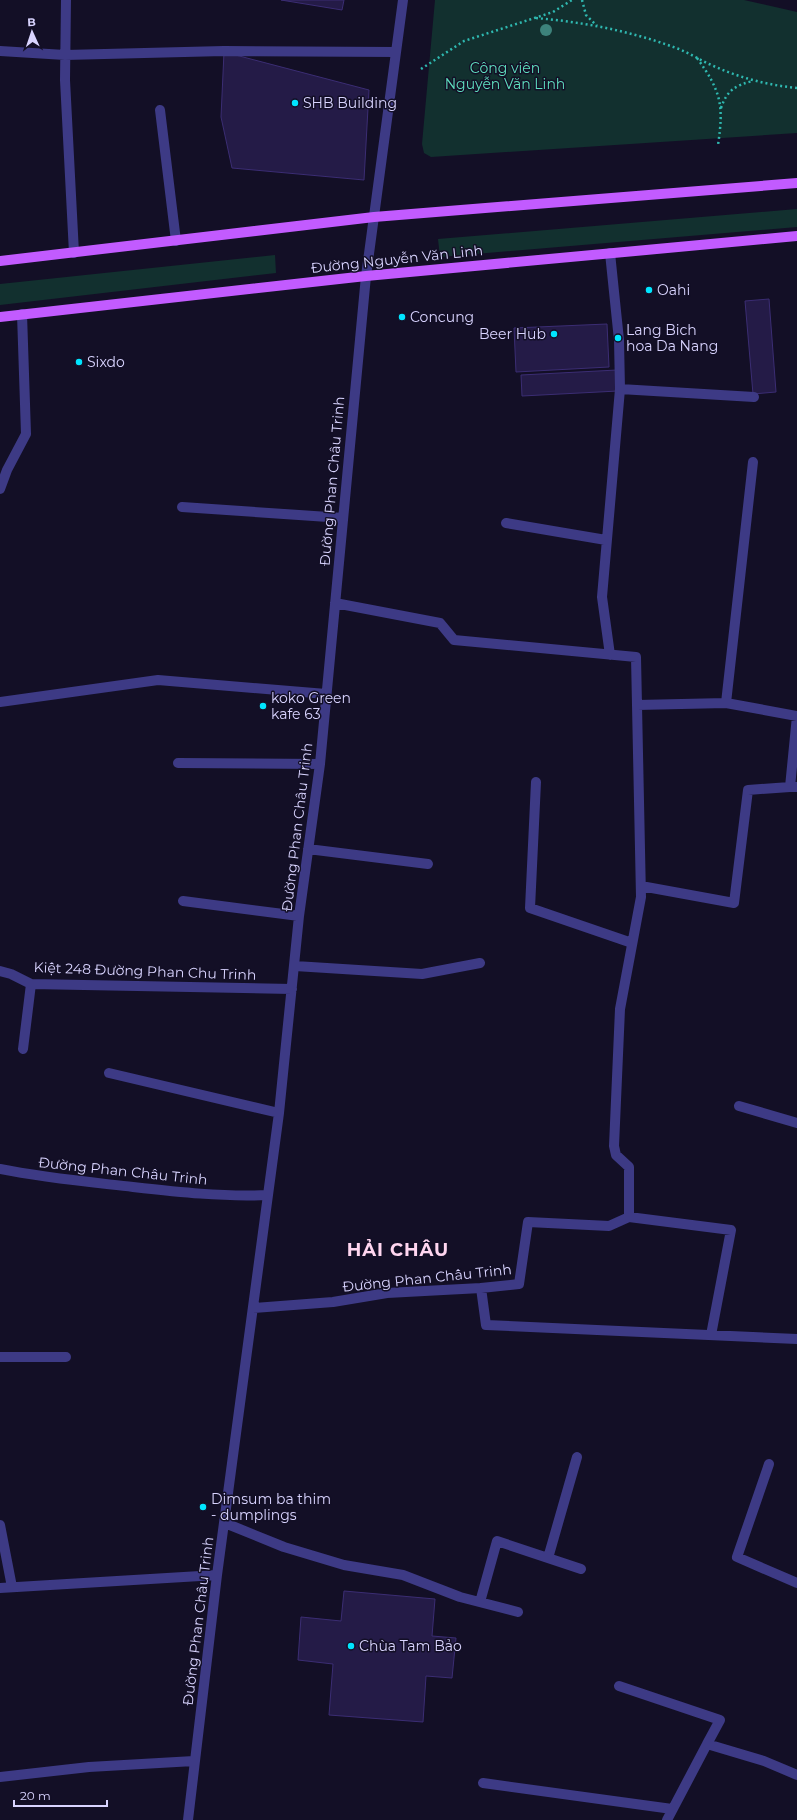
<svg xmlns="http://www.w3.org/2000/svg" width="797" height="1820" font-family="Montserrat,sans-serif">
  <rect width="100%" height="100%" fill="#130f26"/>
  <!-- green -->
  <path fill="#12302f" d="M435 0H744L797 12V133L431 157 424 153 422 144Z
    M797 209V227L440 257 438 239Z
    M275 255 276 273 0 305V284Z"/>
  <!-- building -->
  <path fill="#241b47" stroke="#3b2d73" d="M281 0H344L342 10Z
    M224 52 369 90 364 180 232 168 221 117Z
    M769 299 776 392 753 394 745 301Z
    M607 324 609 367 516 372 514 328Z
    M617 370 618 391 522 396 521 375Z
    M344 1591 435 1599 432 1636 456 1638 452 1678 426 1676 423 1722 329 1715 333 1664 298 1660 301 1617 341 1621Z"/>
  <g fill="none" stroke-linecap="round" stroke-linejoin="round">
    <!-- path -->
    <path stroke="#2fb8b0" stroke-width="2.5" stroke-dasharray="2 3" stroke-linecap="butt" d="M582 0 586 15 597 26
      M536 18C583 22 631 31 676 48 688 52 698 59 709 64 737 77 766 85 797 88
      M697 58C721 91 724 105 718 145
      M421 69 464 41 553 12 572 0
      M721 108C727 90 736 85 753 81"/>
    <!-- minor -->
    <path stroke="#3d3a85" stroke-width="10" d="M66 0 65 80 74 253
      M0 51 65 55 224 51 396 52
      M160 110 176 241
      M620 389 754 397
      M0 489 7 470 26 434 22 314
      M182 507 343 518
      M506 523 606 540
      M335 603 440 623 454 640 636 657 641 897 620 1009 614 1146 616 1155 629 1167V1217
      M610 655 602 597 620 389 619 340 610 253
      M0 702 158 680 326 694
      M726 703 753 462
      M637 705 726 703 797 716 790 787H796
      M178 763 320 764
      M536 782 530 908 632 943
      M308 849 428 864
      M641 886 734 903 748 790 790 787
      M183 901 299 916
      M295 966 422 974 480 963
      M0 971 11 974 31 984 292 989
      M23 1049 31 984
      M109 1073 279 1113
      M739 1106 797 1123
      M0 1169C44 1178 89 1182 133 1187 178 1192 223 1197 267 1195
      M481 1288 486 1325 797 1339
      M253 1308 333 1302 387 1293 481 1288 519 1284 528 1222 609 1226 629 1217 731 1230 711 1335
      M0 1357H66
      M769 1464 737 1557 797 1583
      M225 1523 284 1547 344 1565 403 1575 460 1597 518 1612
      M0 1525 12 1587
      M548 1558 577 1457
      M0 1588 217 1575
      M480 1602 497 1541 581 1569
      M619 1686 720 1720 707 1744 764 1761 797 1775
      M0 1777 89 1767 194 1761
      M483 1783 672 1809
      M188 1820 217 1575 279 1113 299 916 320 764 366 276 403 0
      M667 1820 707 1744"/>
    <!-- major -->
    <path stroke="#c25bff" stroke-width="10" d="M0 261 374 217 797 183
      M0 317 366 276 797 236"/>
  </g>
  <!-- trees -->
  <circle fill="#3d827b" cx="546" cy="30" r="6"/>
  <!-- markers -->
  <g fill="#00e5ff" stroke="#130f26" stroke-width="1.5">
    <circle cx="295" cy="103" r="4"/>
    <circle cx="649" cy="290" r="4"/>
    <circle cx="402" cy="317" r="4"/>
    <circle cx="554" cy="334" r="4"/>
    <circle cx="618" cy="338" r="4"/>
    <circle cx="79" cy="362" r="4"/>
    <circle cx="263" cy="706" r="4"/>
    <circle cx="203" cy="1507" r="4"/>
    <circle cx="351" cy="1646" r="4"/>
  </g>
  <g text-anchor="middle" stroke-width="3" stroke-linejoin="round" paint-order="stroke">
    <!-- park labels -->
    <g font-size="14" fill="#5fe0c0" stroke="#130f26">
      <text x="505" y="73">Công viên<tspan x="505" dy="16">Nguyễn Văn Linh</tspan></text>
    </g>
    <!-- poi labels -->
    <g font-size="14" fill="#d9d4ff" stroke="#130f26" text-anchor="start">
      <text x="303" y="108">SHB Building</text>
      <text x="657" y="295">Oahi</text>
      <text x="410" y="322">Concung</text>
      <text x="626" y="335">Lang Bich<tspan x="626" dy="16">hoa Da Nang</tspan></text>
      <text x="546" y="339" text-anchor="end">Beer Hub</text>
      <text x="87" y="367">Sixdo</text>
      <text x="271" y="703">koko Green<tspan x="271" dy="16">kafe 63</tspan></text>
      <text x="211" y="1504">Dimsum ba thim<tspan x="211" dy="16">- dumplings</tspan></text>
      <text x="359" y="1651">Chùa Tam Bảo</text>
    </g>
    <!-- street labels -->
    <g font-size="14" fill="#d9d4ff" stroke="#130f26">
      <text transform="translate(397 259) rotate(-6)" y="5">Đường Nguyễn Văn Linh</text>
      <text transform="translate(332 481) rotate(-85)" y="5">Đường Phan Châu Trinh</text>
      <text transform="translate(297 827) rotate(-83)" y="5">Đường Phan Châu Trinh</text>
      <text transform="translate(145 971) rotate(2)" y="5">Kiệt 248 Đường Phan Chu Trinh</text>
      <text transform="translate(123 1171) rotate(6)" y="5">Đường Phan Châu Trinh</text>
      <text transform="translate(427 1278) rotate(-6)" y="5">Đường Phan Châu Trinh</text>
      <text transform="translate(198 1621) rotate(-83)" y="5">Đường Phan Châu Trinh</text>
    </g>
    <!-- district labels -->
    <g font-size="18" font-weight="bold" letter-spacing="1" fill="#ffd6f0" stroke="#130f26">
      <text x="398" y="1256">HẢI CHÂU</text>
    </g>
  </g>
  <!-- north arrow -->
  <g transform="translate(32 32) rotate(357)" stroke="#130f26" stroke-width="3" paint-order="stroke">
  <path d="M0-3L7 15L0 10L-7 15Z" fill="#d9d4ff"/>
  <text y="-6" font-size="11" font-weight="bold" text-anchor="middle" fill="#d9d4ff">B</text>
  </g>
  <!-- scale -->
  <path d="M14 1800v6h93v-6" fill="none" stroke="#d9d4ff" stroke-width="2"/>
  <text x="20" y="1800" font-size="12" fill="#d9d4ff" stroke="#130f26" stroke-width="3" paint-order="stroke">20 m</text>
</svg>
